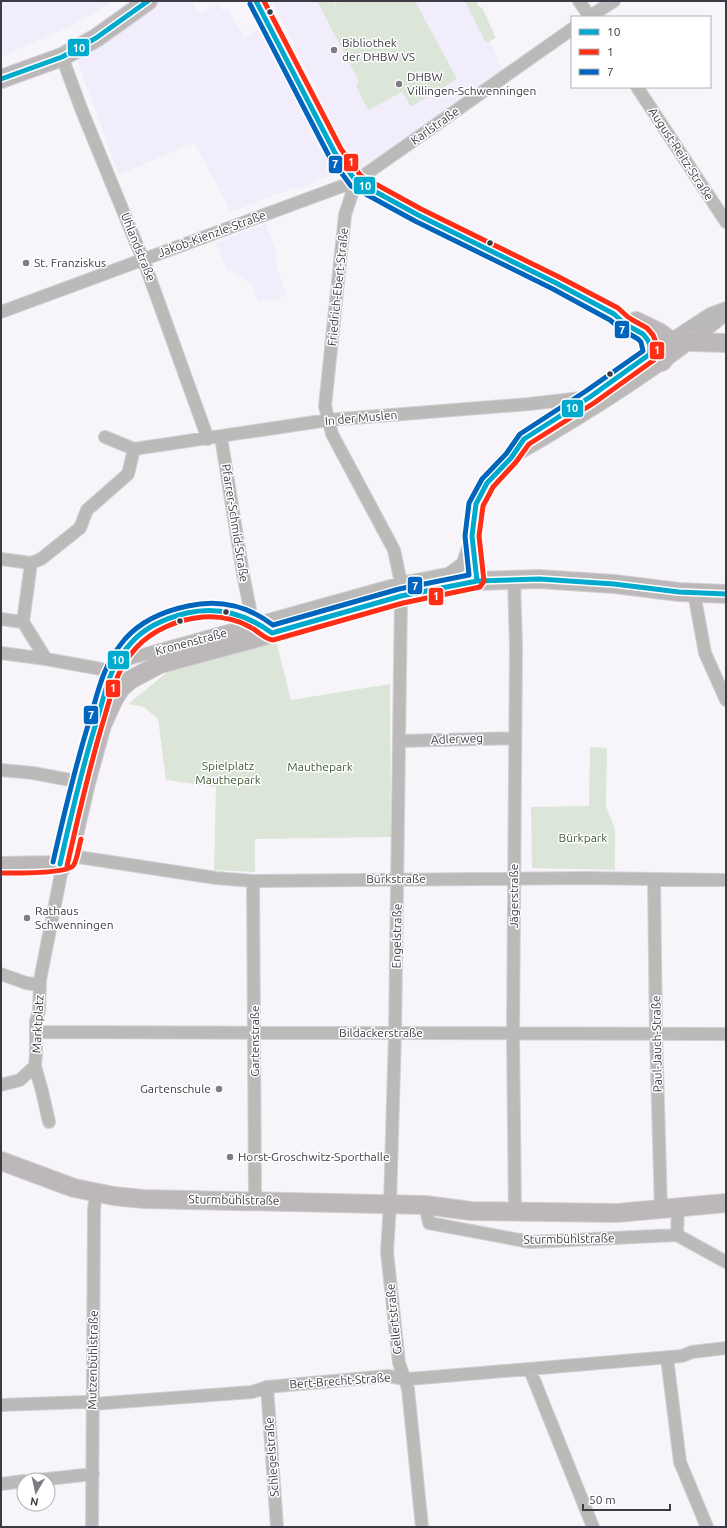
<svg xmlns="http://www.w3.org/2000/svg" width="727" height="1528" font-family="Ubuntu,sans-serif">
  <rect width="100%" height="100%" fill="#f7f5fa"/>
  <!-- built -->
  <path fill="#f2edfb" d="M1 1H114L75 24 1 57Z
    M161 1H191L200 15 219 4 223 11 228 8 244 37 258 30 335 173 307 185 294 190 293 188 231 212 194 142 119 175 76 57Z
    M272 1H473L503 71 416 134 358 172Z
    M265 223 276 250V266L287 295 268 302 266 299 258 302 251 283 227 270 216 243Z"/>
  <!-- green -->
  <path fill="#dce6d8" d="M317 1H333L335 4 340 1H415L457 79 411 107 402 92 368 110 356 86 359 81Z
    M465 1H476L480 8 482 7 496 38 486 43Z
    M276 640 291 700 390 684 391 837 255 839V872L214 870 216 787 166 780 158 719 144 707 128 704 171 669Z
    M590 747 607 748 606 806 615 829V870L532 868 531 807 589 806Z"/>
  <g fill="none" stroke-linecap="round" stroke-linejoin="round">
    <defs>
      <path id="street" d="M579 1 590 17
        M589 17 614 1
        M62 57 82 111 146 267 208 439
        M637 87 726 222
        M356 181 345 215 325 406 332 434 394 550 401 583
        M1 312 356 181 572 29
        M105 437 134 449
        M221 437 243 574 250 609
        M513 457C587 415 661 369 726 314
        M1 559 31 563 23 622 1 619
        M31 563 41 559 80 528 87 510 128 474 134 449 328 420 529 404 590 397
        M514 580 516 647 513 1034 515 1213
        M477 581 472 536 476 504 487 483 511 458 524 439 590 397 670 340 710 314 726 308
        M694 593 705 653 726 700
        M401 596 395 1033 390 1204 387 1252 399 1363 408 1389 422 1527
        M23 622 46 659 101 669
        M1 653 46 659
        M117 662 401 583 448 574 458 567 463 563 471 539
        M95 723C101 704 105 680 116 663 123 652 132 641 142 633 147 629 153 627 158 624 190 608 229 604 261 623
        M399 741 515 738
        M1 770 33 773 86 783
        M654 880 656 1034 661 1209
        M253 881 255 1200
        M1 974 26 983 40 985
        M36 1032 726 1034
        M35 1066 42 1091 49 1122
        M1 1085 20 1080 35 1066 36 1055V1021L39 1011 40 980 61 874 68 861 78 857 216 878 253 881 585 878 726 880
        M425 1205 429 1223 530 1242 677 1235 678 1207
        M677 1235 726 1262
        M667 1358 680 1462 707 1527
        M530 1370 593 1527
        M267 1387 277 1527
        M1 1405 85 1402 93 1404 252 1392 267 1387 388 1376 405 1379 421 1378 682 1356 692 1352 726 1348
        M38 1480 93 1474
        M1 1484 24 1481
        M92 1527 94 1210 96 1193"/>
      <path id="secondary" d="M256 1 335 153 356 181 418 215 556 283 614 314C626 331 652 327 650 354
        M1 79 62 57 96 38 148 1
        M636 321 659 332 670 340
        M670 340 692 342 726 343
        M662 362 667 355 670 340
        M1 866 52 865 60 864 68 861 86 783 102 725 114 699 121 688 130 680 160 664 253 639 401 596 477 581 539 579 614 584 679 592 726 594
        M1 1161 74 1188 114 1196 143 1199 425 1205 471 1211 617 1213 726 1203"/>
    </defs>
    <!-- street casing -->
    <use href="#street" stroke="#d2d0d5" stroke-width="14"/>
    <!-- secondary casing -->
    <use href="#secondary" stroke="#d2d0d5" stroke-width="20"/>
    <!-- street -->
    <use href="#street" stroke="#bcb9b9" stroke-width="12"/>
    <!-- secondary -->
    <use href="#secondary" stroke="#bcb8b9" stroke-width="18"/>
    <defs>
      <path id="bus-1" d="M256 1 335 153 356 181 418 215 556 283 614 314 625 324 643 334 647 339 650 345V354L590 397 524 439 511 458 487 483 476 504 472 536 477 581
        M1 79 62 57 96 38 148 1
        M60 864C71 816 82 767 97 720 106 690 109 667 131 643 145 627 166 618 187 613 218 606 246 614 272 633L401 596 477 581 539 579 614 584 679 592 726 594"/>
      <path id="bus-2" d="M67 866C78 817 89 769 103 722 112 693 115 671 136 648 152 630 179 619 203 617 219 616 236 619 250 627 257 630 265 640 273 640L403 603 480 587 484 581 479 536 483 506 493 487 516 462 529 444 594 403 654 360 657 355V345L653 335 647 328 629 318 618 308 559 277 421 209 361 176 341 149 264 1
        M1 873C15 873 65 874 73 866 77 862 79 845 81 839"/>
      <path id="bus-3" d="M53 862C64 814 75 766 90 719 99 688 103 665 125 639 141 621 164 611 188 606 219 599 248 606 273 625L399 589 469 575 465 536 469 503 482 479 506 454 520 434 586 391 643 351 641 342 638 339 621 329 610 320 553 289 415 221 351 186 329 156 250 4"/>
    </defs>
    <!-- bus-1 casing -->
    <use href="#bus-1" stroke="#fff" stroke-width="8"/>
    <!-- bus-2 casing -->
    <use href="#bus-2" stroke="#fff" stroke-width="8"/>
    <!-- bus-3 casing -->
    <use href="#bus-3" stroke="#fff" stroke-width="8"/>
    <!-- bus-1 -->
    <use href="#bus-1" stroke="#00a9ce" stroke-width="5"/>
    <!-- bus-2 -->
    <use href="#bus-2" stroke="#ff2e17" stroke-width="5"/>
    <!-- bus-3 -->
    <use href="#bus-3" stroke="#0065bd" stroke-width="5"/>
  </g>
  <!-- markers -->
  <g fill="#3e3a45" stroke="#fff" stroke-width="1.5">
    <circle cx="270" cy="12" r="3.5"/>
    <circle cx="490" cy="243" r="3.5"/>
    <circle cx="610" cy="374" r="3.5"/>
    <circle cx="226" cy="612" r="3.5"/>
    <circle cx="180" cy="621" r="3.5"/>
  </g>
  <g fill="#7f7b84" stroke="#fff" stroke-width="1.5">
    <circle cx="334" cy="50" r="4"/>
    <circle cx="399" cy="84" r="4"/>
    <circle cx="26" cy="263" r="4"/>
    <circle cx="27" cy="918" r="4"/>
    <circle cx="219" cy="1089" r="4"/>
    <circle cx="230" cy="1157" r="4"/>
  </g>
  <g text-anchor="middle" stroke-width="3" stroke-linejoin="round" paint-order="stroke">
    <!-- poi labels -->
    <g font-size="12" fill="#3e3a45" stroke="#fff" text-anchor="start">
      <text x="342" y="47">Bibliothek<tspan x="342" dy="14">der DHBW VS</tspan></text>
      <text x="407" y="81">DHBW<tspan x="407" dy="14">Villingen-Schwenningen</tspan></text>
      <text x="34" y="267">St. Franziskus</text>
      <text x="35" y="915">Rathaus<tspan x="35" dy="14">Schwenningen</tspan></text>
      <text x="211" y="1093" text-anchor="end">Gartenschule</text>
      <text x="238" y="1161">Horst-Groschwitz-Sporthalle</text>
    </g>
    <!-- street labels -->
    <g font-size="12" fill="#3e3a45" stroke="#fff">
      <text transform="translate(435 126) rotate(-35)" y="4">Karlstraße</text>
      <text transform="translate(681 154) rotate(57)" y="4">August-Reitz-Straße</text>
      <text transform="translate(212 234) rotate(-20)" y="4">Jakob-Kienzle-Straße</text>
      <text transform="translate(138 247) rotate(68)" y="4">Uhlandstraße</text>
      <text transform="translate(338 287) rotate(-84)" y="4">Friedrich-Ebert-Straße</text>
      <text transform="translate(361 418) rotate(-5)" y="4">In der Muslen</text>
      <text transform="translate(235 523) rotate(81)" y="4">Pfarrer-Schmid-Straße</text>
      <text transform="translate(191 642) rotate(-15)" y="4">Kronenstraße</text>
      <text transform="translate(457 739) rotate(-2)" y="4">Adlerweg</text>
      <text x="396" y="883">Bürkstraße</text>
      <text transform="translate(514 896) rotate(-90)" y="4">Jägerstraße</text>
      <text transform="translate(397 936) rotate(-89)" y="4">Engelstraße</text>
      <text transform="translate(38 1024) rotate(-87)" y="4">Marktplatz</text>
      <text x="381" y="1037">Bildackerstraße</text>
      <text transform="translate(255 1041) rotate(-90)" y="4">Gartenstraße</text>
      <text transform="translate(657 1044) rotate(-91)" y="4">Paul-Jauch-Straße</text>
      <text transform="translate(234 1200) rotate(1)" y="4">Sturmbühlstraße</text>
      <text transform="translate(569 1239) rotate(-1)" y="4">Sturmbühlstraße</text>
      <text transform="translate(394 1319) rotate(-96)" y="4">Gellertstraße</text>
      <text transform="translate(93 1360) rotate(-89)" y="4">Mutzenbühlstraße</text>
      <text transform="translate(340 1381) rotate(-4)" y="4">Bert-Brecht-Straße</text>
      <text transform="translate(272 1457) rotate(-94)" y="4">Schlegelstraße</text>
    </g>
    <!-- park labels -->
    <g font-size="12" fill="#3e5b31" stroke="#fff">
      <text x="228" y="770">Spielplatz<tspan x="228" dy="14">Mauthepark</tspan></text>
      <text x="320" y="771">Mauthepark</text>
      <text x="583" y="842">Bürkpark</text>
    </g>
  </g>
  <g stroke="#fff" stroke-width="1.5">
    <rect x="67" y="38" width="23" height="19" rx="4" fill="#00a9ce"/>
    <rect x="343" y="153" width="16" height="19" rx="4" fill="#ff2e17"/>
    <rect x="328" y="155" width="15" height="19" rx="4" fill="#0065bd"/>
    <rect x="353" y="176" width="23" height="19" rx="4" fill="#00a9ce"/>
    <rect x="614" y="320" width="16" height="19" rx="4" fill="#0065bd"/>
    <rect x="649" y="341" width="16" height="19" rx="4" fill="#ff2e17"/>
    <rect x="561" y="399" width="23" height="19" rx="4" fill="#00a9ce"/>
    <rect x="407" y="576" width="16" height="19" rx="4" fill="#0065bd"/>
    <rect x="428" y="587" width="16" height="19" rx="4" fill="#ff2e17"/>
    <rect x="107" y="650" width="23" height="20" rx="4" fill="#00a9ce"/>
    <rect x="105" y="679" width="16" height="19" rx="4" fill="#ff2e17"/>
    <rect x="83" y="705" width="16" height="20" rx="4" fill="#0065bd"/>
  </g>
  <g font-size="11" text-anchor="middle" font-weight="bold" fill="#fff">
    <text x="79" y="52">10</text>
    <text x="351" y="166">1</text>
    <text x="335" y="168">7</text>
    <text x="365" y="190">10</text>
    <text x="622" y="334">7</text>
    <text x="657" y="354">1</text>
    <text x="572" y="412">10</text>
    <text x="415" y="590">7</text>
    <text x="436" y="600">1</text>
    <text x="118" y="664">10</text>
    <text x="113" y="692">1</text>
    <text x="91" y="719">7</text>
  </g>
  <!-- border -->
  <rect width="727" height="1528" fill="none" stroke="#3e3a45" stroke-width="4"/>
  <!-- legend -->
  <rect x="571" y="16" width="140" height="72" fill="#ffffff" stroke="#b2b0b5"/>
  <rect x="579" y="29" width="20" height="6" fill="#00a9ce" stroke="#b2b0b5"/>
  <text x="607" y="36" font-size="12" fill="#3e3a45">10</text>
  <rect x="579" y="49" width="20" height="6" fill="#ff2e17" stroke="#b2b0b5"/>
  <text x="607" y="56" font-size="12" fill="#3e3a45">1</text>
  <rect x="579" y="69" width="20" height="6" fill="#0065bd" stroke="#b2b0b5"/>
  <text x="607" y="76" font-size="12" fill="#3e3a45">7</text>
  <!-- north arrow -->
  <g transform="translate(36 1492) rotate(189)"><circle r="19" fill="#ffffff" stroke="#b2b0b5"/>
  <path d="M0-3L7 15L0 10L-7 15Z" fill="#7f7b84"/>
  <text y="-6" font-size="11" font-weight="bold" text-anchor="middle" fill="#3e3a45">N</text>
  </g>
  <!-- scale -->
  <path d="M583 1504v6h87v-6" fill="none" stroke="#3e3a45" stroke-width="2"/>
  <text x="589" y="1504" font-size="12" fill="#3e3a45" stroke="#ffffff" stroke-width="3" paint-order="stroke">50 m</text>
</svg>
